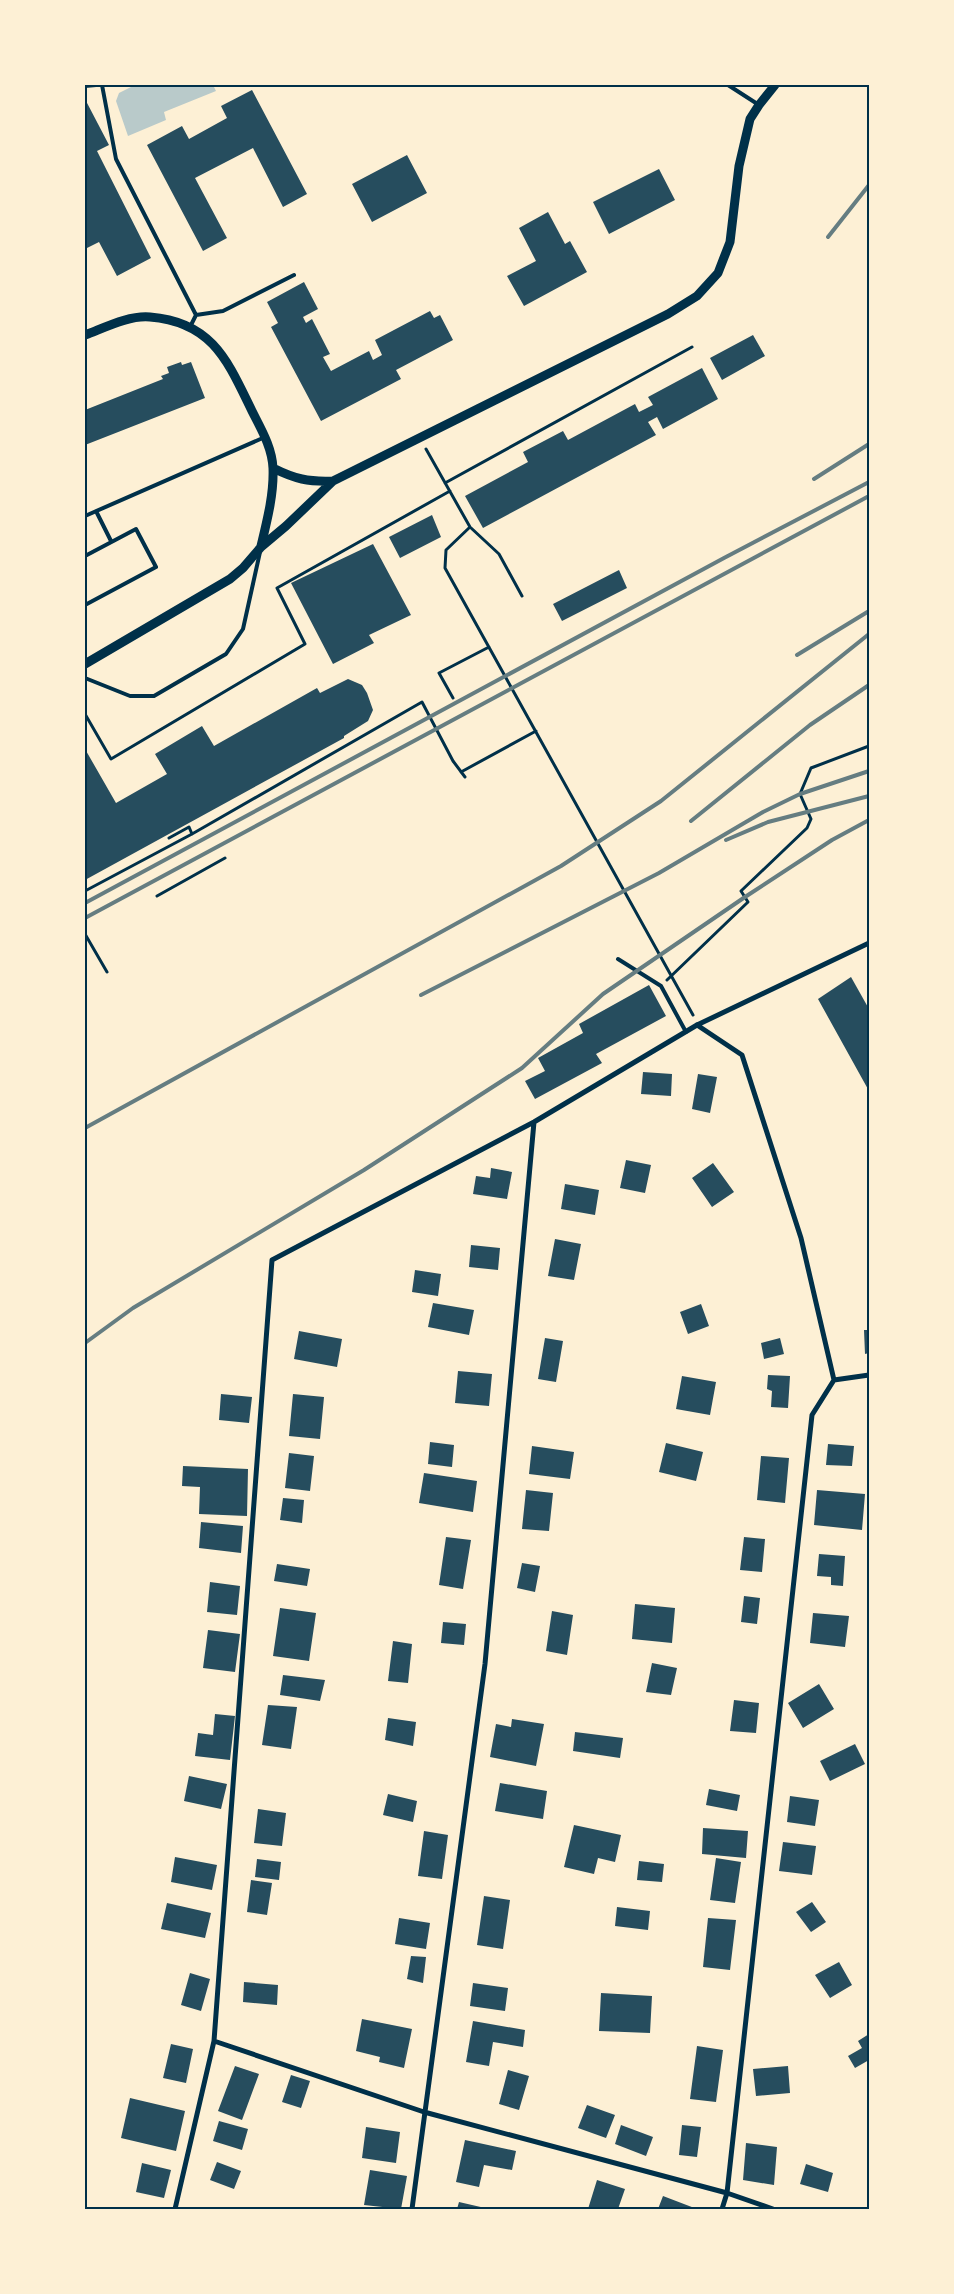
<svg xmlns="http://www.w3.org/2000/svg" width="954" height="2294" font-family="Arial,sans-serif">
  <rect width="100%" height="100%" fill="#fdf0d5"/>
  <!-- green -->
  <path fill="#b9caca" d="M135 85H213L216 91 164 112 166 120 128 136 116 101 119 93Z"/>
  <!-- building -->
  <path fill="#264d5e" d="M252 90 307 194 283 207 253 148 195 178 227 238 203 251 147 145 182 126 189 139 227 118 221 106Z
    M86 101 109 145 97 151 151 258 117 276 99 242 85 249Z
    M407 155 427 193 372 222 352 184Z
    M659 169 675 200 609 234 593 202Z
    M548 212 565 244 570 241 587 272 524 306 507 276 536 261 519 228Z
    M304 282 318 309 303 317 306 323 312 319 330 354 323 357 331 371 369 351 373 360 382 355 375 340 430 311 434 318 440 315 453 340 396 370 401 379 321 421 271 327 278 323 267 302Z
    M753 335 765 356 722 380 710 358Z
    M181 362 182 365 191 362 205 398 85 445V410L163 379 161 376 169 373 167 367Z
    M702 368 718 399 663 429 657 417 648 422 656 435 483 528 465 496 528 462 523 452 563 431 568 440 635 404 639 412 653 405 648 397Z
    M432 515 441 537 400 558 389 537Z
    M373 544 411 615 369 635 374 643 333 664 291 583Z
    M619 570 627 588 562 621 553 604Z
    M348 679 362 685 367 693 373 710 368 721 344 736V738L85 880V749L116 803 167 774 155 754 202 726 214 746 317 688 320 693Z
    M851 977 869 1009V1091L818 999Z
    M649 985 666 1016 596 1054 602 1063 535 1099 525 1081 545 1071 538 1058 583 1033 579 1024Z
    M643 1072 672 1074 671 1096 641 1094Z
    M698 1074 717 1077 710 1113 692 1109Z
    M626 1160 651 1165 645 1193 620 1188Z
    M713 1163 734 1192 712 1207 692 1178Z
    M491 1168 512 1172 507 1199 473 1194 476 1176 490 1178Z
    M565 1184 599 1190 595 1215 561 1209Z
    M555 1239 581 1244 574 1280 548 1276Z
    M471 1245 500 1248 498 1270 469 1267Z
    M415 1270 441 1274 438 1296 412 1292Z
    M433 1303 474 1310 469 1335 428 1327Z
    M701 1304 709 1326 688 1334 680 1312Z
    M864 1330H869V1353L865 1354Z
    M299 1331 342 1339 337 1367 294 1359Z
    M545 1338 563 1341 556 1382 538 1379Z
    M780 1338 784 1354 764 1359 761 1343Z
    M458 1371 492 1374 489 1406 455 1403Z
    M768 1375 790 1376 788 1408 771 1407 772 1391 767 1389Z
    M682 1376 716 1382 710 1415 676 1409Z
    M221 1394 252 1397 249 1423 219 1420Z
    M293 1394 324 1397 320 1439 289 1436Z
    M430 1442 454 1445 452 1467 428 1464Z
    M666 1443 703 1452 696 1481 659 1472Z
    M828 1444 854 1446 852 1466 826 1465Z
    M532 1446 574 1452 570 1479 529 1474Z
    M289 1453 314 1456 310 1491 285 1488Z
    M761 1456 789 1458 785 1503 757 1500Z
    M183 1466 248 1469 247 1516 199 1514 200 1487 182 1486Z
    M424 1473 477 1481 473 1512 419 1503Z
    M526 1490 553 1493 549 1531 522 1529Z
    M817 1490 865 1494 862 1530 814 1525Z
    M283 1498 304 1500 302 1523 280 1520Z
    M201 1522 243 1526 241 1553 199 1548Z
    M446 1537 471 1540 463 1589 439 1585Z
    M744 1537 765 1539 762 1572 740 1570Z
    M819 1554 845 1556 843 1586 831 1585V1577L817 1576Z
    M522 1563 540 1566 535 1592 517 1588Z
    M277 1564 310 1569 307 1586 274 1581Z
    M210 1582 240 1586 237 1615 207 1612Z
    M744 1596 760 1598 757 1624 741 1622Z
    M635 1604 675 1608 672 1643 632 1639Z
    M280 1608 316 1613 309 1661 273 1656Z
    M552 1611 573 1615 567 1655 546 1651Z
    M813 1613 849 1616 845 1647 810 1643Z
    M443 1622 466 1624 464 1645 441 1643Z
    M208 1630 240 1634 235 1672 203 1668Z
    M393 1641 412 1644 408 1683 388 1681Z
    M652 1663 677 1668 671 1695 646 1692Z
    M283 1675 325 1680 320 1701 280 1695Z
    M819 1684 834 1709 803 1728 788 1703Z
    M734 1700 759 1703 756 1733 730 1731Z
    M268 1705 297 1707 291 1749 262 1745Z
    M215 1714 235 1716 230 1760 195 1756 198 1733 213 1735Z
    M388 1718 416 1722 413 1746 385 1740Z
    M512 1719 544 1724 536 1766 490 1757 496 1724 511 1727Z
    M575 1732 623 1738 620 1758 573 1751Z
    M855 1744 865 1764 830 1781 820 1761Z
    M189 1776 227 1784 221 1809 184 1801Z
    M500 1783 547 1791 543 1819 495 1811Z
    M709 1789 740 1795 737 1811 706 1805Z
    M388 1794 417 1801 413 1822 383 1815Z
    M790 1796 819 1800 815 1826 787 1822Z
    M258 1809 286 1813 282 1846 254 1843Z
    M574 1825 621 1835 615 1862 598 1858 594 1874 564 1867Z
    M703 1828 748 1831 746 1858 702 1854Z
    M424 1831 448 1835 442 1879 418 1876Z
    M783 1842 816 1846 812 1875 779 1871Z
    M175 1857 217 1865 212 1890 171 1882Z
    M716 1858 741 1862 735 1903 710 1900Z
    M257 1859 281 1862 279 1880 255 1877Z
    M639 1861 664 1864 662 1882 637 1880Z
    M251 1880 272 1883 267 1915 247 1912Z
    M484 1896 510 1900 503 1949 477 1945Z
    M812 1902 826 1922 811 1932 796 1912Z
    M167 1903 211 1913 205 1938 161 1929Z
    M617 1907 650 1911 648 1930 615 1926Z
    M399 1918 430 1923 426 1949 395 1944Z
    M708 1918 736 1920 730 1970 703 1967Z
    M411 1956 426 1957 423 1983 407 1979Z
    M839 1962 852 1985 830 1998 815 1975Z
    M190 1973 210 1979 201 2011 181 2005Z
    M244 1982 278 1985 277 2005 243 2002Z
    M473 1983 508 1988 505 2011 470 2006Z
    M601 1993 652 1996 650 2033 599 2031Z
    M362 2019 412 2029 404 2068 379 2062 380 2057 356 2051Z
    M473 2021 525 2030 523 2047 493 2042 489 2066 466 2062Z
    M869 2034V2060L855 2068 848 2056 862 2048 858 2041Z
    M171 2044 193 2049 186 2083 163 2078Z
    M697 2046 723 2050 716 2102 690 2099Z
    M235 2066 259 2074 242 2120 218 2111Z
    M788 2066 790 2093 756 2096 753 2069Z
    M508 2070 529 2076 519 2110 499 2104Z
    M291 2075 310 2081 301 2108 282 2102Z
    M130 2098 185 2111 176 2151 121 2138Z
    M587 2105 615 2115 606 2138 578 2128Z
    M219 2121 248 2129 242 2150 213 2141Z
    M621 2125 653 2137 646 2156 615 2144Z
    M682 2125 701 2127 697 2157 679 2155Z
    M366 2127 400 2132 396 2163 362 2158Z
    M465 2140 516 2151 512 2170 484 2165 479 2187 456 2182Z
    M746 2143 777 2147 774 2185 743 2180Z
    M217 2162 241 2171 234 2189 210 2180Z
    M142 2163 171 2170 164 2198 136 2192Z
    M806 2164 833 2173 828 2192 800 2184Z
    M370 2170 407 2176 401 2209 364 2205Z
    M597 2180 625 2189 618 2209H588Z
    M663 2196 697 2209H658Z
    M459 2202 485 2208V2209H457Z"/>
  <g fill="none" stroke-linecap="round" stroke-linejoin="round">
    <!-- path -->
    <path stroke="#003049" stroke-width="3" d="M426 449 470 527 499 554 522 596
      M445 483 692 347
      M470 527 446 550 445 568 693 1015
      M453 698 439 673 489 647
      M85 714 111 759 305 644 277 588 450 491
      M461 772 536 731
      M169 838 189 827 192 834
      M85 891 192 834 422 702 453 761 465 777
      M157 896 225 858
      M85 934 107 972
      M667 980 748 902 741 891 807 828 811 819 800 794 811 768 869 746"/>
    <!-- service -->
    <path stroke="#003049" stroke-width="4" d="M102 85 116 159 196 315 190 327
      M728 85 759 105
      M85 86 96 85
      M196 315 223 311 294 275
      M96 511 111 541
      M85 516 265 437
      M85 556 136 529 156 567 85 605
      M85 678 130 696H154L226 654 243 629 260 552
      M618 959 661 986 686 1032"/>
    <!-- minor -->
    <path stroke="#003049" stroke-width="5" d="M697 1025 742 1055 801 1238 834 1380 812 1415 727 2193 722 2209
      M834 1380 869 1375
      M214 2041 424 2112 727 2193 773 2209
      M175 2209 214 2041 272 1260 534 1122 697 1025 869 943
      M412 2209 485 1664 534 1122"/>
    <!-- tertiary -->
    <path stroke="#003049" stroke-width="9" d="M85 335C104 328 129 315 150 317 213 322 228 362 252 411 261 429 272 447 273 468 274 494 267 521 261 546
      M273 468C295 479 308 482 333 481
      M85 664 230 579 243 568 261 547 286 526 333 481 668 314 697 296 718 273 730 242 739 166 750 119 759 105 775 85"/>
    <!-- rail -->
    <path stroke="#657d81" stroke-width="4" d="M828 237 869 185
      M814 479 869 444
      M797 655 869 611
      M691 821 810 725 869 685
      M726 840 768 822 869 796
      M85 903 724 558 869 482
      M85 918 869 496
      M421 995 659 873 763 812 800 794 869 771
      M85 1128 561 866 661 801 869 634
      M85 1343 133 1308 364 1170 522 1068 603 994 745 897 832 840 869 820"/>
  </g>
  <!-- border -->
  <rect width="954" height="2294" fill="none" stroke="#fdf0d5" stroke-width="172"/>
  <rect x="86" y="86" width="782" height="2122" fill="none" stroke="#003049" stroke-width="2"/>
</svg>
